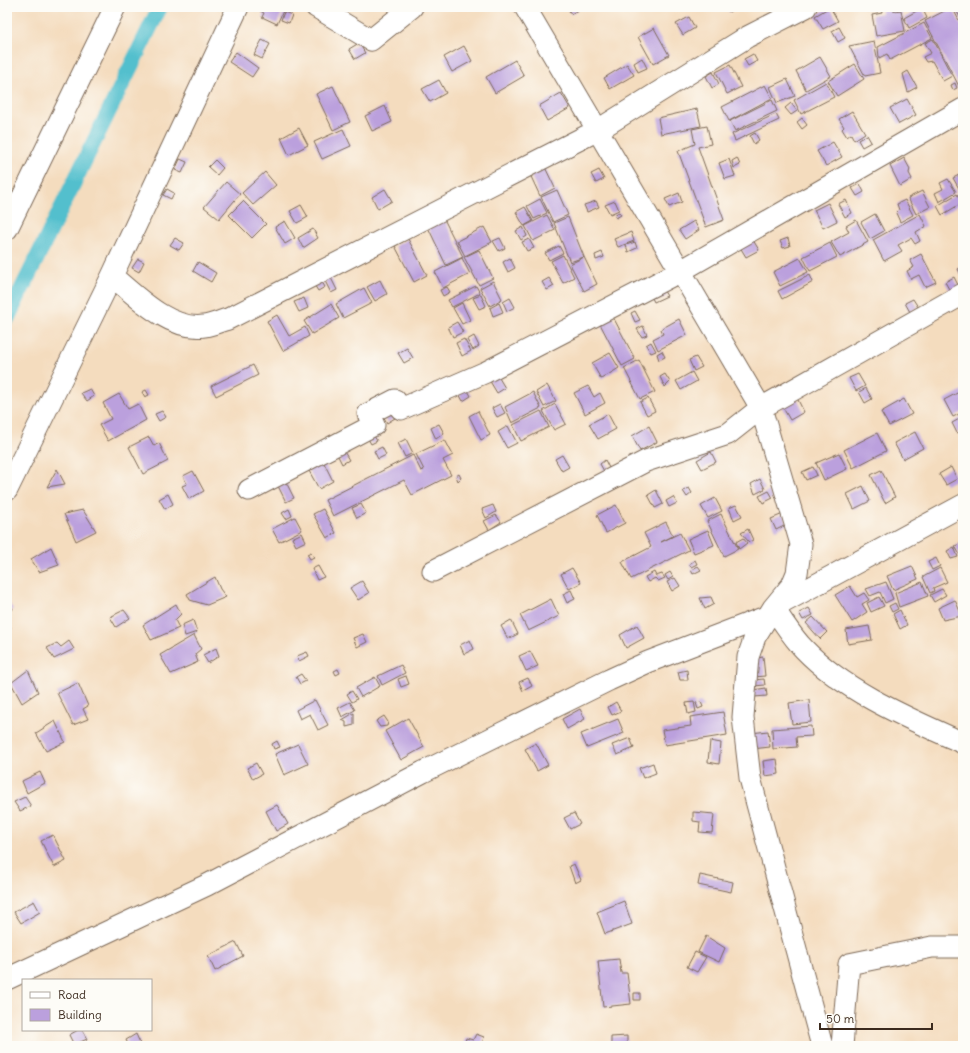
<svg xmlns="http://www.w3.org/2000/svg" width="970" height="1053" font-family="Delius,sans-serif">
  <rect width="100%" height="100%" fill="#fdfcf7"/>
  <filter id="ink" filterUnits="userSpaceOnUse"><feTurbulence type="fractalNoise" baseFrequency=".025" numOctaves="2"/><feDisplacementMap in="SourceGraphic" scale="8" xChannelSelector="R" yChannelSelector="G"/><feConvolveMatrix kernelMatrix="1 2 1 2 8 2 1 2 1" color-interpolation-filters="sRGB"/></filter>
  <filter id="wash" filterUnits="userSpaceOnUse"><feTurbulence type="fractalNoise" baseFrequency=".012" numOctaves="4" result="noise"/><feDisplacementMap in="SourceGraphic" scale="16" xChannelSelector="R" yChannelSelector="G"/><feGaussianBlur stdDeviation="0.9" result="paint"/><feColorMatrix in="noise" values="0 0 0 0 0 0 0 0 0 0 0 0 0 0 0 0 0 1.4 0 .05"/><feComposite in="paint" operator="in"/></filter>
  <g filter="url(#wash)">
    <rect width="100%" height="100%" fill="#f4dcbe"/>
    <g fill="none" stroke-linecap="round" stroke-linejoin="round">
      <!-- canal -->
      <path stroke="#53bfcd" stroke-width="16" d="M7 319 160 7"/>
    </g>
    <g id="blocks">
      <!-- building -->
      <path fill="#bba0dd" d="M253 7H274L283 11 277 24 262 17 264 13Z
        M567 7H583L571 14Z
        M726 7H737L729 12Z
        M830 7 838 21 823 29 815 16Z
        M881 7H894V11L901 10 905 31 876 36 872 15 882 13Z
        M952 7 963 28 962 92 925 21Z
        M954 7H963V22Z
        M922 8 927 18 909 28 904 18Z
        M284 12 292 15 289 23 281 20Z
        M689 17 695 28 683 35 676 24Z
        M924 23 932 38 890 60 887 54 879 58 878 47Z
        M839 27 845 38 838 42 832 31Z
        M654 28 669 55 653 64 638 37Z
        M933 39 952 76 943 81 932 61 926 62 923 57 931 53 925 43Z
        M262 40 270 44 262 59 254 55Z
        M874 41 880 73 865 76 849 46Z
        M359 43 365 53 355 59 349 49Z
        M464 46 472 61 452 72 444 57Z
        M236 52 258 68 252 77 229 62Z
        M753 54 757 61 748 66 744 59Z
        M820 57 831 76 806 90 796 71Z
        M642 58 647 68 638 72 634 63Z
        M515 60 524 76 495 93 486 77Z
        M627 64 634 75 610 89 604 78Z
        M855 64 864 79 837 96 828 81Z
        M730 65 741 87 727 94 716 72Z
        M908 71 917 87 908 92 903 74Z
        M713 72 719 84 712 88 706 76Z
        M787 79 795 96 777 103 770 87Z
        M439 80 446 93 430 102 422 89Z
        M826 82 834 97 801 114 794 100Z
        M955 83 957 88 953 90 951 85Z
        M765 85 772 98 729 121 722 107Z
        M333 86 350 122 333 130 316 94Z
        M561 93 570 108 547 121 539 106Z
        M907 99 916 115 899 124 890 108Z
        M772 100 777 111 735 131 730 121Z
        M791 103 797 111 791 115 785 108Z
        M385 106 392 122 372 131 365 116Z
        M697 109 701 126 661 134 658 118Z
        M852 111 865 133 854 140 851 134 847 137 842 129 844 127 839 119Z
        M776 114 779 120 735 141 732 134Z
        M802 118 807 125 802 129 797 122Z
        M707 126 711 144 698 147 724 220 706 227 678 151 695 144 692 129Z
        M299 128 308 145 289 155 281 138Z
        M343 129 351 146 322 159 314 142Z
        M755 133 759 140 754 144 750 136Z
        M867 135 871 142 862 147 858 140Z
        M833 142 842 157 826 166 817 151Z
        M737 158 740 165 734 168 732 161Z
        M904 158 910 169 909 173 912 179 900 186 890 166Z
        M180 159 187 162 182 173 175 170Z
        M729 159 735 176 725 179 719 163Z
        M215 160 223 168 217 175 208 167Z
        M542 161 555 188 540 196 527 168Z
        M599 170 604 179 596 183 591 174Z
        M265 172 276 185 253 205 242 193Z
        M963 173V191L961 192 953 178Z
        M948 179 956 192 939 202 935 193 943 189 940 183Z
        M226 182 240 194 219 219 204 207Z
        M860 184 864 192 857 196 852 188Z
        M167 189 174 193 171 199 163 195Z
        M385 189 392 201 378 209 372 197Z
        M557 190 568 215 553 222 541 197Z
        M922 191 930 207 916 214 908 198Z
        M679 193 682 202 669 207 665 199Z
        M957 194 962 203 942 215 937 206Z
        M540 199 547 213 534 219 527 206Z
        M846 200 852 213 845 217 838 204Z
        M905 200 913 215 900 222 896 213 899 210 897 204Z
        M243 201 266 224 252 238 229 215Z
        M596 201 599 207 587 212 584 205Z
        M615 201 619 210 610 214 605 205Z
        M828 203 837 221 823 228 814 210Z
        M301 205 308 217 297 223 290 211Z
        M525 207 533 221 524 226 516 212Z
        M619 212 621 215 616 218 614 215Z
        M441 213 463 257 446 265 425 221Z
        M875 214 884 231 870 239 861 222Z
        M920 214 926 226 916 232 920 241 915 244 911 238 898 245 902 251 884 261 873 240Z
        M547 215 555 230 533 241 525 226Z
        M568 217 584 257 570 262 554 223Z
        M856 220 868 242 840 257 831 242 849 232 846 226Z
        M285 221 295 238 285 244 275 227Z
        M694 221 699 230 685 239 679 230Z
        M484 227 492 242 465 256 457 241Z
        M523 227 527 236 521 240 516 231Z
        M313 229 318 238 303 248 298 238Z
        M631 232 634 241 618 247 614 239Z
        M175 238 184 243 179 250 170 245Z
        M500 238 505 248 499 251 493 241Z
        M788 238 790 246 783 248 780 241Z
        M408 239 427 275 414 282 395 246Z
        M529 239 534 248 527 251 522 242Z
        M753 240 759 250 746 257 740 247Z
        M635 242 637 248 628 252 626 245Z
        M830 243 837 257 810 271 803 257Z
        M559 246 563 253 549 260 545 253Z
        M479 250 493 278 479 285 464 257Z
        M602 252 604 257 596 260 595 255Z
        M921 254 936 282 925 287 919 275 911 279 907 271 914 267 910 260Z
        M563 255 574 277 563 283 551 261Z
        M584 257 597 284 584 291 570 264Z
        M462 258 470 274 443 288 435 272Z
        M510 258 515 268 508 272 503 262Z
        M800 258 808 272 780 286 773 272Z
        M138 259 144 262 139 272 132 268Z
        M198 262 216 273 211 282 193 271Z
        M963 266V274L961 275 958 269Z
        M328 272 337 290 331 293 322 275Z
        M810 275 813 282 782 299 778 291Z
        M318 276 325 287 318 291 311 280Z
        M954 277 959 287 950 291 945 282Z
        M549 278 554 286 547 290 542 282Z
        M380 280 387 294 375 301 367 287Z
        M493 281 502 299 490 306 480 288Z
        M476 286 480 293 452 307 448 300Z
        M447 287 450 292 443 296 440 290Z
        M364 288 372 303 343 318 336 304Z
        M662 288 667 296 654 302 650 294Z
        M481 295 486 306 479 309 473 298Z
        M304 298 308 308 299 312 294 302Z
        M510 298 515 307 507 311 503 302Z
        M913 299 918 307 910 312 905 303Z
        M462 303 470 320 462 324 453 308Z
        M499 303 503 312 493 316 490 308Z
        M331 304 339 318 312 334 304 321Z
        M635 311 640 320 635 322 631 313Z
        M277 315 289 336 305 327 309 336 283 351 267 321Z
        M612 315 635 359 622 366 599 322Z
        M679 319 687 335 658 350 653 339 663 334 661 329Z
        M457 322 463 332 453 337 448 327Z
        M643 326 647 335 642 337 637 329Z
        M474 336 479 346 473 350 467 340Z
        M464 339 471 351 462 356 456 343Z
        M651 342 656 351 651 353 646 345Z
        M407 348 413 358 404 363 398 353Z
        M662 351 665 357 659 360 657 354Z
        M610 353 619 368 601 379 592 363Z
        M696 357 702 367 694 371 689 360Z
        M639 360 655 392 640 399 624 368Z
        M253 365 258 375 216 396 211 386Z
        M692 372 697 381 681 390 676 381Z
        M496 373 505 388 497 393 488 378Z
        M665 374 670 382 665 387 660 377Z
        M858 374 865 386 856 391 849 378Z
        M547 385 556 401 544 407 536 392Z
        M588 386 594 397 600 393 605 403 585 414 574 393Z
        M466 387 471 396 463 401 458 392Z
        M866 388 872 399 865 403 859 392Z
        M90 389 94 396 87 401 81 393Z
        M146 390 149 395 145 397 142 392Z
        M963 390V412L953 417 944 400Z
        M533 392 541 408 512 423 505 407Z
        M119 394 128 409 138 404 146 420 108 441 99 425 111 419 103 403Z
        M648 398 655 411 647 415 640 402Z
        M797 398 804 412 790 420 782 406Z
        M904 399 912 414 889 426 881 412Z
        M500 404 505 413 497 417 492 408Z
        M555 404 566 424 554 430 543 411Z
        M389 410 395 418 387 423 382 414Z
        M162 411 166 417 159 421 155 414Z
        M478 411 490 435 481 440 469 416Z
        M541 411 549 427 521 441 513 425Z
        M608 414 616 429 598 439 589 424Z
        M963 417V430L957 433 952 423Z
        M439 424 444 433 436 439 431 428Z
        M508 426 517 443 507 448 498 432Z
        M649 426 657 442 640 451 632 436Z
        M915 432 923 448 903 459 894 443Z
        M877 433 886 451 853 468 844 450Z
        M373 434 377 441 371 444 367 437Z
        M149 437 154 446 159 443 168 461 143 474 129 447Z
        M406 439 413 453 405 457 398 443Z
        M445 440 453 455 443 460 451 475 412 495 404 480 333 516 325 500 413 455 421 471 424 470 416 454Z
        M382 447 386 455 378 459 374 451Z
        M343 450 349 460 342 464 337 454Z
        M711 452 716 462 702 469 697 460Z
        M839 453 847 469 824 480 816 463Z
        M562 455 569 467 562 471 555 459Z
        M605 460 609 468 604 471 600 464Z
        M323 461 333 481 319 489 308 469Z
        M813 467 817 475 806 480 802 472Z
        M951 467 957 479 946 485 939 474Z
        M57 469 65 484 47 487Z
        M881 470 895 497 885 503 871 475Z
        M193 471 204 491 189 499 182 486 187 484 183 476Z
        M459 474 461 478 458 481 456 476Z
        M760 479 765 489 755 494 751 484Z
        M286 482 294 498 286 502 278 486Z
        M863 486 870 501 854 509 847 494Z
        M689 488 692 493 687 497 683 491Z
        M656 490 663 504 655 508 648 495Z
        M769 491 773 498 763 503 759 496Z
        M168 494 173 504 165 509 159 499Z
        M673 497 677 503 669 507 666 501Z
        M715 498 722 511 708 518 701 506Z
        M361 504 366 513 357 518 352 508Z
        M493 505 496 512 486 518 482 509Z
        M616 505 625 523 606 533 597 515Z
        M736 505 742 516 734 520 729 508Z
        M289 509 292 516 286 519 282 513Z
        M323 509 336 533 327 538 313 514Z
        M83 510 96 531 76 541 64 514Z
        M721 514 738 549 724 556 707 521Z
        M783 514 788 524 776 530 771 519Z
        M496 515 501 522 489 530 484 521Z
        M295 517 302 530 279 542 272 529Z
        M666 522 673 536 661 542 680 533 689 550 631 579 622 562 651 547 644 533Z
        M748 529 753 540 749 542 741 533Z
        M708 530 714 545 694 553 688 539Z
        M302 533 306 541 296 546 292 538Z
        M743 538 747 543 739 549 736 542Z
        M962 543 963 554 960 555 955 546Z
        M51 547 59 565 39 572 31 559Z
        M954 547 958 557 951 559 947 551Z
        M311 552 314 557 310 559 307 554Z
        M936 558 940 566 932 570 928 562Z
        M695 560 697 564 691 567 689 564Z
        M318 566 324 577 317 580 312 569Z
        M698 566 701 570 693 574 691 570Z
        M912 566 918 579 893 590 887 576Z
        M572 568 581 583 569 589 561 574Z
        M940 568 947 582 933 588 934 591 930 593 923 577Z
        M654 572 656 576 662 574 665 578 658 581 655 578 648 582 645 577Z
        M670 572 673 577 668 580 665 575Z
        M215 577 220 589 226 597 207 605 190 600 187 594Z
        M675 578 680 586 672 591 667 582Z
        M362 581 369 593 358 600 350 588Z
        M886 582 893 599 885 603 880 592 870 596 866 589Z
        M922 582 928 596 899 607 895 593Z
        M850 586 857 597 864 593 869 600 862 604 867 612 852 622 835 595Z
        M942 589 946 595 934 602 930 595Z
        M571 590 575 599 567 603 563 594Z
        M711 597 714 604 705 609 700 598Z
        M879 597 884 606 871 612 867 603Z
        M551 599 559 616 528 631 520 615Z
        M955 600 962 616 943 620 938 608Z
        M8 602 13 609 7 614V603Z
        M895 603 898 609 892 612 889 606Z
        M176 604 181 614 175 620 179 628 151 640 143 625Z
        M809 608 813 615 803 620 799 613Z
        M124 610 130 618 116 627 110 617Z
        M900 610 907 625 900 629 893 614Z
        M813 617 827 632 820 639 806 623Z
        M7 618 11 628 7 630Z
        M193 620 197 632 185 636 182 625Z
        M511 620 518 634 508 639 501 626Z
        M637 625 644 638 626 648 620 635Z
        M869 626 872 640 848 644 846 630Z
        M363 634 367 642 357 647 353 638Z
        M194 635 201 649 195 654 198 662 171 674 160 655Z
        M470 640 474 649 464 654 460 645Z
        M69 641 74 649 54 659 47 648 57 643 61 647Z
        M216 648 219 656 208 663 203 655Z
        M530 651 538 666 526 671 519 656Z
        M307 652 309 656 299 661 297 656Z
        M763 657 765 676 754 677 751 659Z
        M401 665 405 673 382 685 378 676Z
        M338 669 340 673 336 675 334 671Z
        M7 670 11 680 7 682Z
        M28 670 38 692 22 703 11 683Z
        M687 670 688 680H680L678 672Z
        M301 674 306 681 300 684 296 677Z
        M406 676 409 684 401 687 398 679Z
        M375 677 380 686 361 697 356 688Z
        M528 678 532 686 523 691 519 682Z
        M764 679 765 685 754 686 753 680Z
        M78 683 88 706 83 709 88 719 73 725 57 693Z
        M766 688 767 696 754 697 753 690Z
        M352 691 357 699 352 702 347 694Z
        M315 700 328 725 318 730 310 714 300 719 296 710Z
        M809 700 811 722 792 724 789 703Z
        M350 702 355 710 342 717 338 708Z
        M616 702 621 711 612 715 608 707Z
        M694 702 696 712 688 714 686 703Z
        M701 702 703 707 698 709 696 703Z
        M580 709 585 719 567 729 562 719Z
        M723 712 727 735 665 745 662 730 691 726 690 717Z
        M354 713V725L346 727V722L342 720Z
        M384 716 388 722 387 726 380 727 376 721Z
        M408 718 424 747 401 760 385 731Z
        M618 719 624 733 587 748 581 734Z
        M55 721 65 742 46 751 36 733Z
        M811 726 812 736 796 737 797 747 773 749 772 729Z
        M768 731 770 747 752 749 751 733Z
        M630 738 634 748 617 755 612 745Z
        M277 741 280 747 274 749 272 744Z
        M710 741 721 743 719 764 708 762Z
        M536 743 548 765 537 771 525 749Z
        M298 744 308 764 284 775 275 754Z
        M777 759 779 774 765 776 763 761Z
        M256 763 262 774 253 779 247 768Z
        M653 763 656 773 643 778 639 768Z
        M40 772 45 783 27 793 22 781Z
        M25 797 31 806 20 811 14 802Z
        M277 805 288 824 276 831 266 811Z
        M693 812 714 814 712 833 699 832 700 822 693 821Z
        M574 813 580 824 570 829 564 818Z
        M53 835 66 861 54 867 41 841Z
        M574 864 581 880 575 883 569 866Z
        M700 875 733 882 731 892 698 885Z
        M34 901 40 912 21 923 14 912Z
        M624 901 632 924 605 934 597 912Z
        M706 936 725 948 719 962 698 952Z
        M236 942 243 956 215 971 208 956Z
        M695 952 706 957 697 972 687 967Z
        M619 959 621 973H627L631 1004 603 1007 598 961Z
        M634 993H640V1000H634Z
        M78 1030H82L87 1039 74 1045 69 1035Z
        M136 1034 140 1043 134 1046H129L126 1040Z
        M476 1034 484 1037 482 1044 488 1046H464L466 1038 473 1040Z
        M627 1036V1046H611V1037Z"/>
    </g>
  </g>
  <g filter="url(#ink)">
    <use href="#blocks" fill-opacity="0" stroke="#7c6856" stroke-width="1"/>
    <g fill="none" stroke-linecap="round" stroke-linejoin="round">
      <defs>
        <path id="minor" d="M316 7 371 40 412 7
          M525 7 761 408 801 544 797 573 792 585 773 608 755 637 748 657 743 717 750 778 822 1046
          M7 229 115 7
          M112 276C136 296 170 331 204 326 212 325 220 321 228 319L598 130 747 37 806 7
          M7 490 112 276 238 7
          M249 490 374 425 368 414 395 400 401 409 486 372 679 272 963 109
          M963 505 773 608C783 621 792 637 804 649 845 692 910 719 963 743
          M433 571 646 461 728 434 761 408 963 294
          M7 979 207 885 423 772 609 680 648 662 768 616
          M842 1046 849 964 932 947H963"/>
      </defs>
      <!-- minor casing -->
      <use href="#minor" stroke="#7c6856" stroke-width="23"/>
      <!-- minor -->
      <use href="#minor" stroke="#fff" stroke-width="21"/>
    </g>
  </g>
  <!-- margin -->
  <rect width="970" height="1053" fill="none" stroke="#fdfcf7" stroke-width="24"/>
  <!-- legend -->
  <rect x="22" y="979" width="130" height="52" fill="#fdfcf7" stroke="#afa8a0"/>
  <rect x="30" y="992" width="20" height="6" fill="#ffffff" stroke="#afa8a0"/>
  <text x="58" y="999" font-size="12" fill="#3b2a1e">Road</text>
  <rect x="30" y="1009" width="20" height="12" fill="#bba0dd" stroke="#afa8a0"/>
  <text x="58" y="1019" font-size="12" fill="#3b2a1e">Building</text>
  <!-- scale -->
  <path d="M820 1023v6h112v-6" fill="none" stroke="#3b2a1e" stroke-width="2"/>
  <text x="826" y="1023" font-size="12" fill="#3b2a1e" stroke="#fdfcf7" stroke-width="3" paint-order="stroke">50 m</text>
</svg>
